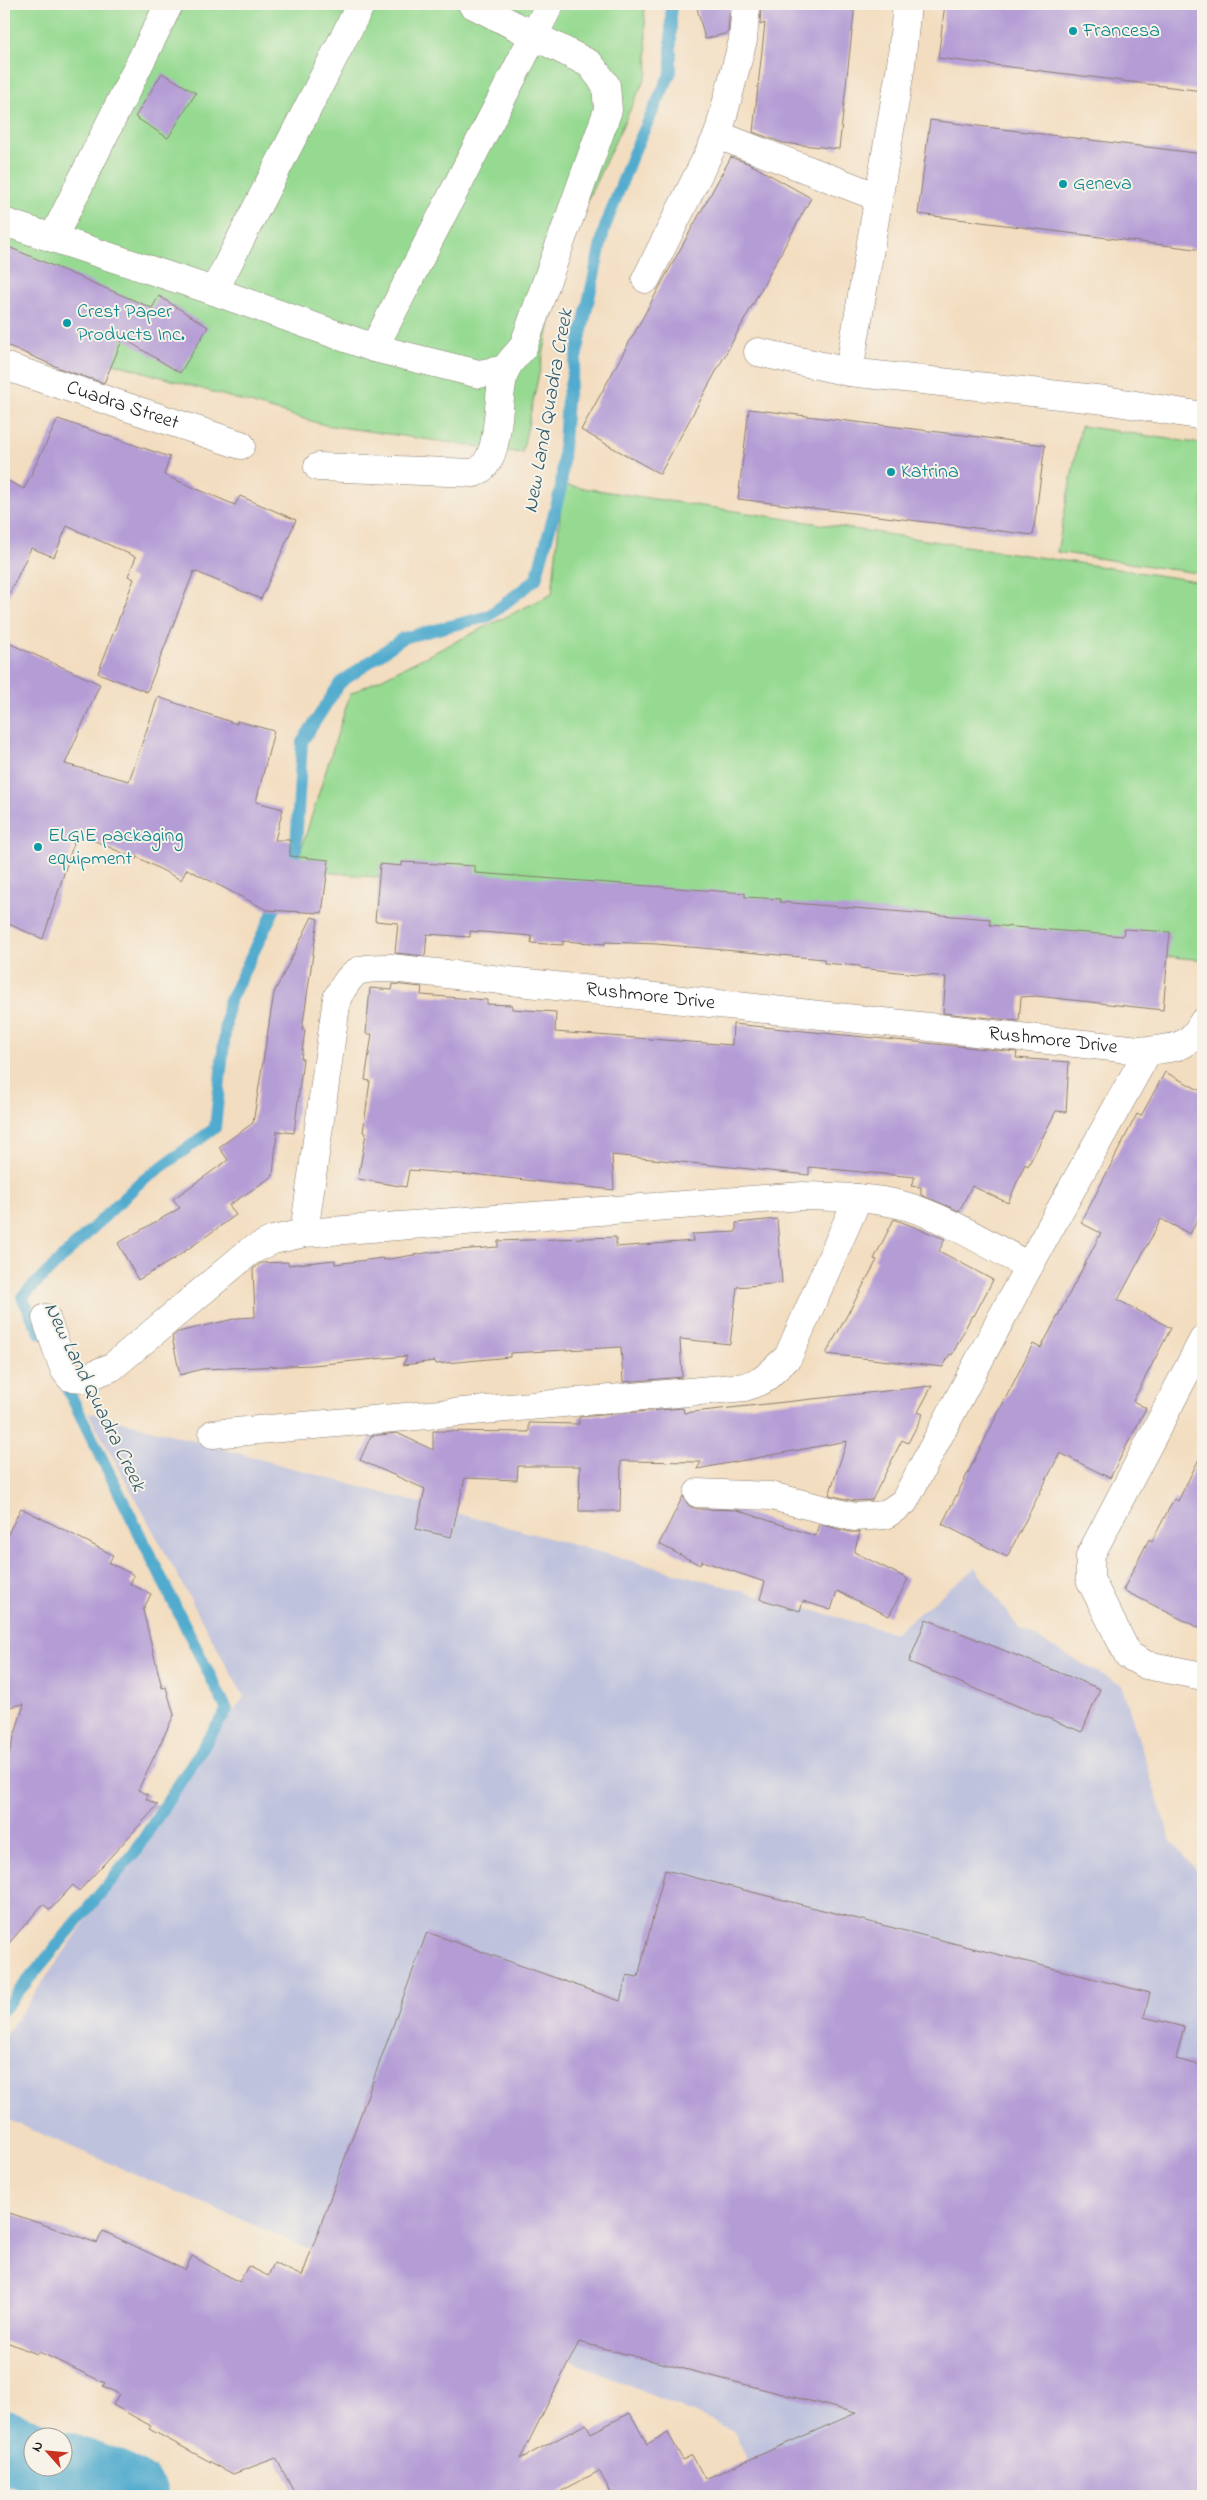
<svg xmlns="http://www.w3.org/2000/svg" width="1207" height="2500" viewBox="0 0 1207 2500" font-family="'Indie Flower',sans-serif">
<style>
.industrial{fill:#bfc2dd}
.green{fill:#96da92;stroke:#597b57}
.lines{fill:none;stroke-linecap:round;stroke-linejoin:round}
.stream{stroke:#51abce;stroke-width:12}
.river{stroke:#51abce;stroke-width:72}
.building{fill:#b49cd5;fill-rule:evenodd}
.minor-casing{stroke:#887c6e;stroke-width:29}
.minor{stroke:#fff;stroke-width:28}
.culture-dot{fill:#0f9aa8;stroke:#f7f3e8;stroke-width:2}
.labels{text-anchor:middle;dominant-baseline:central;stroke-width:4;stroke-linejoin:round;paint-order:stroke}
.culture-label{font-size:20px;fill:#0d838f;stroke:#f7f3e8;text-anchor:start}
.street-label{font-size:20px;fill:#1c1c1c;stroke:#f7f3e8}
.water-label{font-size:21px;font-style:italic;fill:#345c6c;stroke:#f7f3e8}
</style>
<rect width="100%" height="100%" fill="#f7f3e8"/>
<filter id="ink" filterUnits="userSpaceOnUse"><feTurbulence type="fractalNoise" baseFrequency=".02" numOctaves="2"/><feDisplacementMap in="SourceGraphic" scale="10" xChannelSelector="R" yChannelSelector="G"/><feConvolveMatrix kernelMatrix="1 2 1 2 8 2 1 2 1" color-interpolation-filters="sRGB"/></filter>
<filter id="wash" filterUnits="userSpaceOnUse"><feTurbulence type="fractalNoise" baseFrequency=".0096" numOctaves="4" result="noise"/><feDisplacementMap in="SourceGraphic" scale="20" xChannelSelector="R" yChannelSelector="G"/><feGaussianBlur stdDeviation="1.12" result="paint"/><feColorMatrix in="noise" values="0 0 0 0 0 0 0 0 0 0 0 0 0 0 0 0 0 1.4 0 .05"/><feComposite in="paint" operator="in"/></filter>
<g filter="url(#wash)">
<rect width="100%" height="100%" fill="#f3ddc0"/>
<!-- industrial -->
<path class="industrial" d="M88,1412L895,1633L975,1568L1018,1627L1122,1686L1170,1839L1203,1878V2496H762L735,2431L4,2118V2037L244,1697Z"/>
<!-- green -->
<path class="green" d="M4,4H644L648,72L567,243L522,453L325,425L4,331Z
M1081,426L1203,444V574L1057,552Z
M563,485L1203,582V960L295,869L350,694L552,594Z"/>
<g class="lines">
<!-- stream -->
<path class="stream" d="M291,874L296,847L302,742L340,683L403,638L489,616L536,579L561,488L567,399L604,230L632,156L671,72V4
M40,1333L22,1297L138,1184L215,1128L228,1004L281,896
M4,2009L134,1853L227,1710L61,1376"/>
<!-- river -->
<path class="river" d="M4,2446L32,2456
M62,2467L110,2484L132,2496"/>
</g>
<g id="blocks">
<!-- building -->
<path class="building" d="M696,4H730L728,33L705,39Z
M761,4H855L839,149L783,143L753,132L765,23L760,25Z
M945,4H1203V91L938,58Z
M162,73L196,93L168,138L135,117Z
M930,120L1203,154V250L918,214Z
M731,157L750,164L811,198L660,474L581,430Z
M4,245L152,308L159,296L208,327L180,373L123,338L104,383L64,370L4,344Z
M749,409L1045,445L1033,535L738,499Z
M58,419L170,457L164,475L235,505L240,496L296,520L261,599L194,571L147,692L98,673L134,579L128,576L136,557L67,526L54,557L31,548L4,605V479L24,489Z
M4,641L100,684L65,764L129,781L158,697L237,724V721L274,731L256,802L283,809L275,840H290V856L329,860L322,913L267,910L187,869L181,880L137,857L136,859L77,833L43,939L4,922Z
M402,862L475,866V873L528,877L745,893V897L780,899V902L990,919V925L1123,936L1124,929L1170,932L1163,1010L1036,996L1021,997L1019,1021L943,1013L946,977L860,968V966L824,963V959L657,944L605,942V944L563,941V945L531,943L532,936L470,931V937L427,934L425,956L395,953L398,923L375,921L380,864L402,866Z
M312,917L318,919L302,1030H305L301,1059H303L294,1133L277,1131L273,1176L229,1205L236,1215L174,1259L138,1280L118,1243L180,1208L173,1199L228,1160L219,1147L253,1123L274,993Z
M393,984L422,987L421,995L487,1000V1004L512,1005V1009L556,1012L555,1032L732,1045L733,1024L1017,1052L1016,1058L1069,1062L1066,1112L1056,1111L1028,1166L1025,1164L1008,1203L972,1186L959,1211L921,1195V1187L911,1186L915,1177L809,1167V1175L612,1155L614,1190L472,1174V1175L409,1170L406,1187L358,1179L366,1133L363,1132L370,1081L365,1080L372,1034H366L370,988L392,990Z
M1165,1072L1203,1092V1210L1190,1234L1161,1219L1118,1300L1171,1328L1133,1401L1146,1408L1110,1478L1060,1453L1007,1557L942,1524L1033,1344L1041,1348L1101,1233L1081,1223L1137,1114L1141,1116Z
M777,1219L782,1283L737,1287L730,1344L680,1339L682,1377L623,1382L621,1347L510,1353V1357L436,1364L435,1361L403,1365L407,1356L313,1365L202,1369L180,1375L172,1337L178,1332L238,1318L255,1317L253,1269L261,1263L288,1262V1265L335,1260V1264L383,1258V1260L432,1252L498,1247V1241L616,1237V1247L693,1241L692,1234L736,1232V1223Z
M894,1219L945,1239L939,1251L993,1280L974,1316L972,1315L952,1355L950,1354L943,1367L826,1354L877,1260L874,1259Z
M932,1386L918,1412L923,1414L908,1443L902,1440L872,1500L855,1501L829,1495L847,1441L697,1469L701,1462L621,1461L620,1511H579L580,1466H518L517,1480L465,1478L451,1537L416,1529L425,1489L360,1460L371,1436L397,1433L433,1450V1431L529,1432V1423L579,1424V1417L683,1408L684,1413Z
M1203,1451V1630L1123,1590L1149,1539L1152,1541L1174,1499L1178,1501Z
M683,1496L689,1506L697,1509L737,1510L815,1536L819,1524L850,1532H860L854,1552L908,1579L889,1616L837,1591L831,1610L803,1601L800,1611L760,1599L765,1582L702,1561L700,1565L659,1544Z
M21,1508L113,1555L109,1563L134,1575L130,1584L151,1594L143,1610L162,1688L166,1687L174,1715L138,1790L148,1795L146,1799L158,1805L79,1891L73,1885L50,1910L43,1904L4,1949V1770L24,1704L4,1708V1542Z
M926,1619L1100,1689L1082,1732L909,1662Z
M665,1870L1150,1993L1144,2017L1184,2027L1176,2059L1203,2066V2496H613L599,2471L552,2496H296L276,2458L233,2474L149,2429L151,2426L113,2405L119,2394L103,2386L105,2383L39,2352L37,2354L4,2341V2211L97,2243L103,2231L185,2270L192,2256L239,2282L248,2266L268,2276L274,2263L302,2276L427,1932L620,2001L627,1975L638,1977ZM579,2342L790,2396L856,2413L705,2479L692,2455L683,2460L668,2433L647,2444L630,2413L591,2433L586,2424L520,2459Z"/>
</g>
</g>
<g filter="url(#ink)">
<use href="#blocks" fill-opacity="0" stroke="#887c6e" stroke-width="1"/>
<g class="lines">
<defs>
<g id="minor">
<path d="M746,4L743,40L718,135L878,197"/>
<path d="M4,222L214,291L374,348L479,374L506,369"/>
<path d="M53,238L169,4"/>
<path d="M646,279L718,135"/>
<path d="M214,291L361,4"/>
<path d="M374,348L550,4"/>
<path d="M758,352L849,372L1105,400L1203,416"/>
<path id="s1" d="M4,366L241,445"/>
<path d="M849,372L901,65L907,4"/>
<path d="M318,467L474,473C505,462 494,395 506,369C509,361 518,354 523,347L608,110L606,85L590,64L472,4"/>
<path id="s2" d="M304,1233L337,998C354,968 356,968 391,968L1148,1051C1176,1047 1188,1049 1203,1022"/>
<path d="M46,1318L64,1369L70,1377L85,1378L112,1367L250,1251L273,1240L304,1233L803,1196C836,1197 869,1197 902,1205C944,1216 990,1246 1029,1266"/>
<path d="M1203,1340L1090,1556V1579L1128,1655L1146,1665L1203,1676"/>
<path d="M213,1434L745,1387L763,1380L788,1357L858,1198"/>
<path d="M698,1493L771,1496L854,1517L885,1515L904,1502L1029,1266L1148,1051"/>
</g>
</defs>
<!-- minor casing -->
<use href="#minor" class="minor-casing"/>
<!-- minor -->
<use href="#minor" class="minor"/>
</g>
</g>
<!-- markers -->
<g class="culture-dot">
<circle cx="1073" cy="31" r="5"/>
<circle cx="1063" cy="184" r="5"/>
<circle cx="67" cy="323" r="5"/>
<circle cx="891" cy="472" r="5"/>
<circle cx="38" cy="847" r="5"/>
</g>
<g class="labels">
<!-- culture labels -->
<g class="culture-label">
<text x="1083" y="31">Francesa</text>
<text x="1073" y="184">Geneva</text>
<text x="77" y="312">Crest Paper<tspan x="77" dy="23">Products Inc.</tspan></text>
<text x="901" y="472">Katrina</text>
<text x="48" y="836">ELGIE packaging<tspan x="48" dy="23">equipment</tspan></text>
</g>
<!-- street labels -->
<g class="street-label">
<text stroke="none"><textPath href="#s1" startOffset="125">Cuadra Street</textPath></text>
<text stroke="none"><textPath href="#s2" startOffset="566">Rushmore Drive</textPath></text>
<text stroke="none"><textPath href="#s2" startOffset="971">Rushmore Drive</textPath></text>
</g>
<!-- water labels -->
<g class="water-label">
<text transform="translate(549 411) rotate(-80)">New Land Quadra Creek</text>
<text transform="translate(94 1397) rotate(64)">New Land Quadra Creek</text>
</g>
</g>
<!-- margin -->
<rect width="1207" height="2500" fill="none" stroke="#f7f3e8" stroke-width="20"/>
<!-- north arrow -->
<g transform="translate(48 2452) rotate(297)"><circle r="24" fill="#f7f3e8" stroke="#9f9d96"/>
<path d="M0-4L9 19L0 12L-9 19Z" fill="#c8321e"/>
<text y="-8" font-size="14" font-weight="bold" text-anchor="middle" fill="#1c1c1c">N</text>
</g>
</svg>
